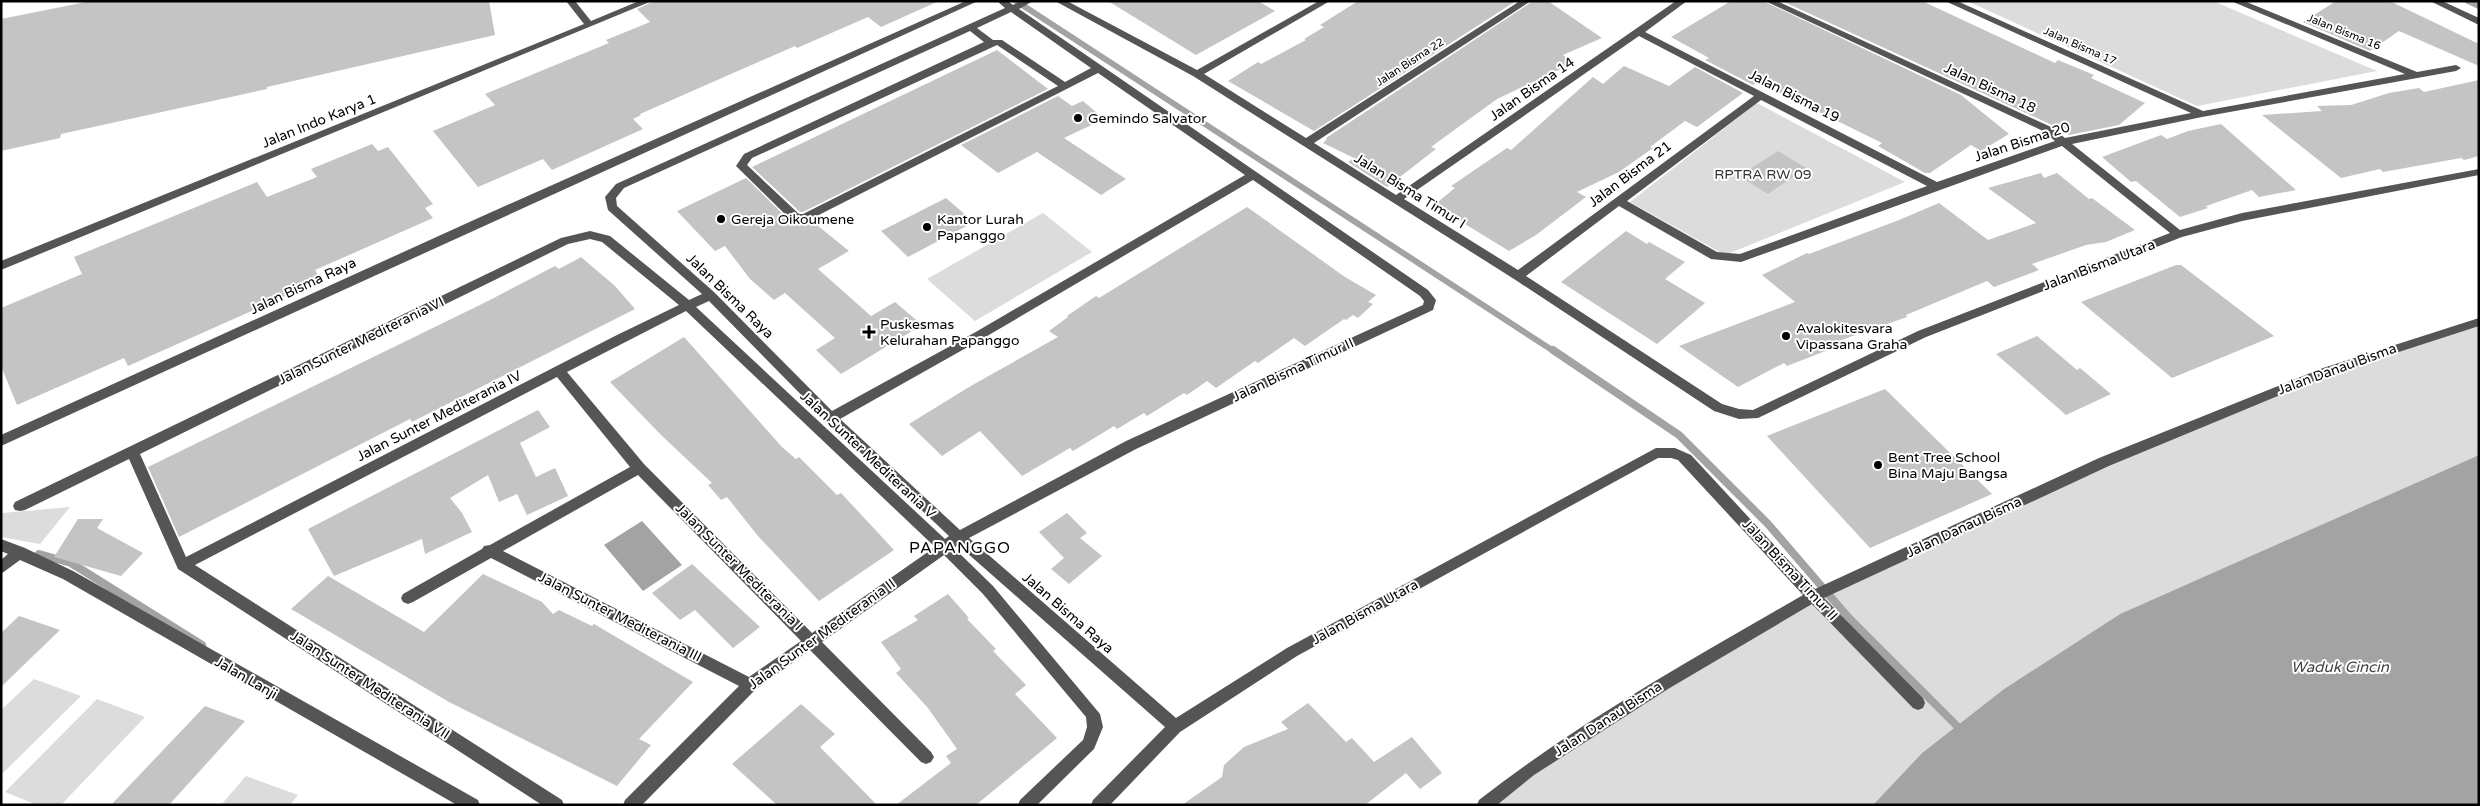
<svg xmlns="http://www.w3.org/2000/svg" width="2480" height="806" viewBox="0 0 2480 806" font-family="'Varela Round',sans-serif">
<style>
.green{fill:#dcdcdc}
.water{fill:#a3a3a3}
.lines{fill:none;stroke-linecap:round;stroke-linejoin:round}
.stream-far1{stroke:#a3a3a3;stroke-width:6}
.stream{stroke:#a3a3a3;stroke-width:8}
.building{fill:#c4c4c4}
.minor{fill:#555;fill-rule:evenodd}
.poi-dot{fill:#000;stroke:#fff;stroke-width:2}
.labels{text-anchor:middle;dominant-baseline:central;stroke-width:4;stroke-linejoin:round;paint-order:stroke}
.far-street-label{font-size:11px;fill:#000;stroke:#fff}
.street-label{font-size:14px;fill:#000;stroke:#fff}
.poi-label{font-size:14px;fill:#000;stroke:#fff;text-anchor:start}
.park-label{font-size:14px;fill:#333;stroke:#fff}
.water-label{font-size:15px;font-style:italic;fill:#444;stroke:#fff}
.quarter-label{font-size:16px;letter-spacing:1px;fill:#000;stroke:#fff}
</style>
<rect width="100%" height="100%" fill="#fff"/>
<!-- green -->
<path class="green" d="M1967,1H2213L2377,71L2197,106Z
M1757,103L1905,182L1725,255L1630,202Z
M1043,213L1092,252L975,321L927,279Z
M2479,322V455L2120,614L2004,689L1922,753L1873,805H1485L1813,596L2327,371Z
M70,507L40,544L1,537L2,513Z
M34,679L81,696L1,775V710Z
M97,699L145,717L61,805H37L5,792Z
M246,776L298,795L290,805H221Z"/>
<!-- water -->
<path class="water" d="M2479,455V805H1873L1922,753L2004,689L2120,614Z
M642,521L682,565L643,591L604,545Z"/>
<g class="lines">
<!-- stream-far1 -->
<path class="stream-far1" d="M1016,1L1555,352
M2468,1L2479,6"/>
<!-- stream -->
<path class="stream" d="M1553,350L1679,435L1768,524L1848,617L1957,726
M39,554L71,563L202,645"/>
</g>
<!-- building -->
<path class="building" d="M91,1H489L495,35L267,87V89L61,134L60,138L1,151V19Z
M654,1H939L881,27L868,17L797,48L795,46L640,114L641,115L633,119L643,129L552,170L543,159L478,187L433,131L495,105L485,94L609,43L606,40L650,22L637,9Z
M1108,1H1258L1275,11L1196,55Z
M1358,1H1516L1314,131L1228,81L1258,62L1261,64L1306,40L1304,39L1324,27L1320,25Z
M1533,1H1548L1602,38L1563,55L1573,63L1497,99L1431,147L1436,149L1387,187L1348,162L1354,158L1323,143L1327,139L1326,138Z
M1731,1H1763L1961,95L2009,134L1981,151L1971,145L1930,173H1925L1878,146L1882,143L1758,82L1753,85L1705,60L1709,58L1671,37Z
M1782,1H1922L2055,63L2058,60L2094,75L2091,78L2145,103L2119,125L2069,135L2052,125Z
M2336,1H2389L2398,5L2479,44V66L2399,31L2370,51L2303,22Z
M997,50L1048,89L803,212H800L752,167Z
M1624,66L1669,86L1695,67L1743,93L1697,127L1685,121L1650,147L1653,148L1619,172L1577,192L1586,197L1536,235L1509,251L1434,205L1455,188L1451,186L1507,148L1511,150L1593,77L1603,84Z
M2479,80V156L2464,160L2461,158L2383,172L2380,169L2341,178L2262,115L2322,111L2317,106L2351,105L2389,93L2419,88L2424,92Z
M1058,96L1072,106L1083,101L1104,119L1064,138L1126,179L1101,195L1037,152L998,173L961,145Z
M2221,124L2296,190L2259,197L2252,190L2206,206L2208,208L2180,217L2136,181L2131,182L2102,157L2161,135L2167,139L2188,131Z
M372,144L378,151L388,147L433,204L425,208L433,218L315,270L321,280L128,366L124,358L17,405L1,366V308L82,274L74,257L257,182L267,197L317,177L311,169Z
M1778,151L1806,168L1768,194L1739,176Z
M2041,173L2044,178L2057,173L2089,199L2092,198L2135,230L2106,242L2086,245L2032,264L2039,270L1994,287L1987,281L1906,315L1907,317L1824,346L1828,350L1787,366L1784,363L1738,387L1679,346L1795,302L1762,275L1807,253L1809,254L1899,220L1939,203L1988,240L2036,223L1988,188Z
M746,178L791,222L805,224L812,221L849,251L818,269L871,316L895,302L922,325L841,374L816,350L835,338L785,293L774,300L750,279L725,246L715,251L677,211Z
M946,198L974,222L908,257L881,231Z
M1247,207L1345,277L1376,295L1368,302L1373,304L1358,318L1353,315L1346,320L1344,319L1305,346L1294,338L1258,363L1255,361L1216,388L1207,381L1187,395L1184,393L1147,416L1144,413L1117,429L1114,426L1073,451L1070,448L1022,476L980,431L942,456L909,424L969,387L1058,337L1049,331L1068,317L1067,316L1096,296L1099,298Z
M1626,231L1647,244L1649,242L1685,262L1665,279L1705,303L1657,344L1561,282Z
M581,257L615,286L635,309L412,422L410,419L179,537L148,467L488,301L555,266L559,269Z
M2176,265H2181L2274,336L2172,378L2081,302Z
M2037,336L2077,370L2080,368L2111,394L2066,415L1996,354Z
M684,337L782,447L796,459L799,457L837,495L841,493L894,550L819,601L758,536L727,497L721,500L708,485L712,483L660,434L610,382Z
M1885,389L1992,494L1870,548L1767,436Z
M538,410L550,427L520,443L536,477L555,468L568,496L527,515L517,494L499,502L488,475L450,498L462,513L472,532L425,554L422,539L334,576L308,529Z
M1067,513L1087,533L1080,538L1102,556L1069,584L1051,569L1064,558L1039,532Z
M78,519H103L97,528L143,553L121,576L54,557Z
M692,564L760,627L733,648L695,610L680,620L652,593Z
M483,574L542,602L553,614L559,610L592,626L594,624L693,682L639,739L651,745L617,786L449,702L291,609L328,576L424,632Z
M948,594L969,618L967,619L996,649L993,651L1026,685L1015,694L1057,738L976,805H896L951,763L946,756L957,749L928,708L896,673L901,669L881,642L918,620L914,616Z
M19,616L60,630L1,687V633Z
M1308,703L1346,742L1352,738L1374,762L1412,737L1442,773L1420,789L1406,773L1365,805H1182L1222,777L1224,765L1244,747L1288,729L1281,722Z
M801,704L835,734L820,747L877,805H777L732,764Z
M205,706L245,721L169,805H111Z"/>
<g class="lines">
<!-- minor -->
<path class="minor" d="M566,1H575L591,21L639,1H652L1,270V261L584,24Z
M966,1H978L1,446V435L476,219Z
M997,1H1008L1013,5L1021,1H1033L1019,9L1428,290L1436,300L1433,310L1136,449L969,538L1176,718L1287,648L1656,448H1675L1691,455L1815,589L2099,458L2323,368L2479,318V326L2331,374L2109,466L1824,598L1923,698L1925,703L1923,708L1918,710L1913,708L1812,604L1668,689L1534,775L1497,805H1477L1479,800C1580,721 1693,659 1803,595L1678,460L1671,458H1658L1297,656L1180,732L1110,805H1091L1093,800L1165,727L958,545L954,548L993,586L1100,714L1103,727L1094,749L1037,805H1018L1020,800L1083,740L1087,727L1086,717L983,594L944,555L822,642L931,752L934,757L931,762L926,764L921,762L810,650L755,690L642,805H623L625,800L739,686L491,558L413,602L408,604L403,602L401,598L403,594L482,549L484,546L490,545L630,467L557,377L195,565L562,800L564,805H542L178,569L129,459L25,510L20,511L15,510L13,506L15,502L561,238L590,231L610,236L689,300L702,294L608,210L605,197L616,184L1005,8ZM1011,12L1091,68L1065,82L1002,40H993L977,28ZM970,31L984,42L744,154L736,166L792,221L805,222L1098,73L1245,175L974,333L832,411L714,292L617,206L616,198L624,188ZM997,45L1058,86L803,214H799L747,165L752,158ZM1253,180L1420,296L1424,301L1423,305L1126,441L960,530L840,419L982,339ZM590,239L602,242L679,305L615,336L186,557L140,454L568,244ZM709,301L827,421L949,536L945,539L696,307ZM686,311L935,547L812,633L644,464L567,372ZM638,475L801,641L749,677L503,551Z
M1055,1H1067L1197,70L1319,1H1330L1204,74L1306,138L1520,1H1531L1314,143L1396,195L1676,1H1687L1645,32L1937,182L2055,141L2043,131L1765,1H1777L2051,127L2065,138L2191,113L1945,1H1957L2203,111L2405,74L2231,1H2244L2417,72L2456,65L2461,68L2456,71L2202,117L2072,144L2180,230L2242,213L2479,169V175L2242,221L2182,237L1926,337L1758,418L1739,419L1714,411L1514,279L1193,76ZM1639,36L1754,96L1518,270L1404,199ZM1761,100L1927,186L1740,254L1717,252L1627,201ZM2062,146L2170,233L1918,331L1753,410L1739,409L1722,404L1526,276L1619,206L1711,259L1741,262Z
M2430,1H2442L2479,18V25Z
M1,539L25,548L73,571L478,800L480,805H457L63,579L20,560L1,574V560L8,554L1,551Z"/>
</g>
<!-- markers -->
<g class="poi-dot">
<circle cx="1078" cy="118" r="5"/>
<circle cx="721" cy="219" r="5"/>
<circle cx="927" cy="227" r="5"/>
<path d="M866.5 324.5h5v5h5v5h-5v5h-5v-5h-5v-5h5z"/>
<circle cx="1786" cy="336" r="5"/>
<circle cx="1878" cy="465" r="5"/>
</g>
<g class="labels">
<!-- far-street labels -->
<g class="far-street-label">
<text transform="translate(2344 32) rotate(22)">Jalan Bisma 16</text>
<text transform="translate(2080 46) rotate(24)">Jalan Bisma 17</text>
<text transform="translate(1410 62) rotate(-33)">Jalan Bisma 22</text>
</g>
<!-- street labels -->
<g class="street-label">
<text transform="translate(1990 88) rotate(25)">Jalan Bisma 18</text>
<text transform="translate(1532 89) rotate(-35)">Jalan Bisma 14</text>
<text transform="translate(1794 96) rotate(27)">Jalan Bisma 19</text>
<text transform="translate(319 121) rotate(-22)">Jalan Indo Karya 1</text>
<text transform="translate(2022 142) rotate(-18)">Jalan Bisma 20</text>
<text transform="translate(1630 174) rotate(-37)">Jalan Bisma 21</text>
<text transform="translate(1410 191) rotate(32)">Jalan Bisma Timur I</text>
<text transform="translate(2099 265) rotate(-21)">Jalan Bisma Utara</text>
<text transform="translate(303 286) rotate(-25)">Jalan Bisma Raya</text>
<text transform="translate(730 296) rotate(44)">Jalan Bisma Raya</text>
<text transform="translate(361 341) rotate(-26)">Jalan Sunter Mediterania VI</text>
<text transform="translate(2337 369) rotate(-20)">Jalan Danau Bisma</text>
<text transform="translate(1293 370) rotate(-25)">Jalan Bisma Timur II</text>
<text transform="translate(439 416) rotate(-27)">Jalan Sunter Mediterania IV</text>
<text transform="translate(868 455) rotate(43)">Jalan Sunter Mediterania V</text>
<text transform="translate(1964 527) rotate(-25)">Jalan Danau Bisma</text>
<text transform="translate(739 567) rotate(45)">Jalan Sunter Mediterania I</text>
<text transform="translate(1790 570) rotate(47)">Jalan Bisma Timur II</text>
<text transform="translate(1365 612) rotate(-29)">Jalan Bisma Utara</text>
<text transform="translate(1068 613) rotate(41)">Jalan Bisma Raya</text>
<text transform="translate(620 617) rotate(27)">Jalan Sunter Mediterania III</text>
<text transform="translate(822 634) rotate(-36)">Jalan Sunter Mediterania II</text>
<text transform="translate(246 678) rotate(30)">Jalan Lanji</text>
<text transform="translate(370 685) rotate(33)">Jalan Sunter Mediterania VII</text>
<text transform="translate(1608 719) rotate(-33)">Jalan Danau Bisma</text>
</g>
<!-- poi labels -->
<g class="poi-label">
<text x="1088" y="118">Gemindo Salvator</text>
<text x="731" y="219">Gereja Oikoumene</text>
<text x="937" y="219">Kantor Lurah<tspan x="937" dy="16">Papanggo</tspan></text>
<text x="880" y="324">Puskesmas<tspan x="880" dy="16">Kelurahan Papanggo</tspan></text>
<text x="1796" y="328">Avalokitesvara<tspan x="1796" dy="16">Vipassana Graha</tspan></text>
<text x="1888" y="457">Bent Tree School<tspan x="1888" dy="16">Bina Maju Bangsa</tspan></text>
</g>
<!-- park labels -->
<g class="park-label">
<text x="1763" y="174">RPTRA RW 09</text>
</g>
<!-- water labels -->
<g class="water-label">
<text x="2340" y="667">Waduk Cincin</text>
</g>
<!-- quarter labels -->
<g class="quarter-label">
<text x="960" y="548">PAPANGGO</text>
</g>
</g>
<!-- border -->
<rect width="2480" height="806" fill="none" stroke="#000000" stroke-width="5"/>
</svg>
